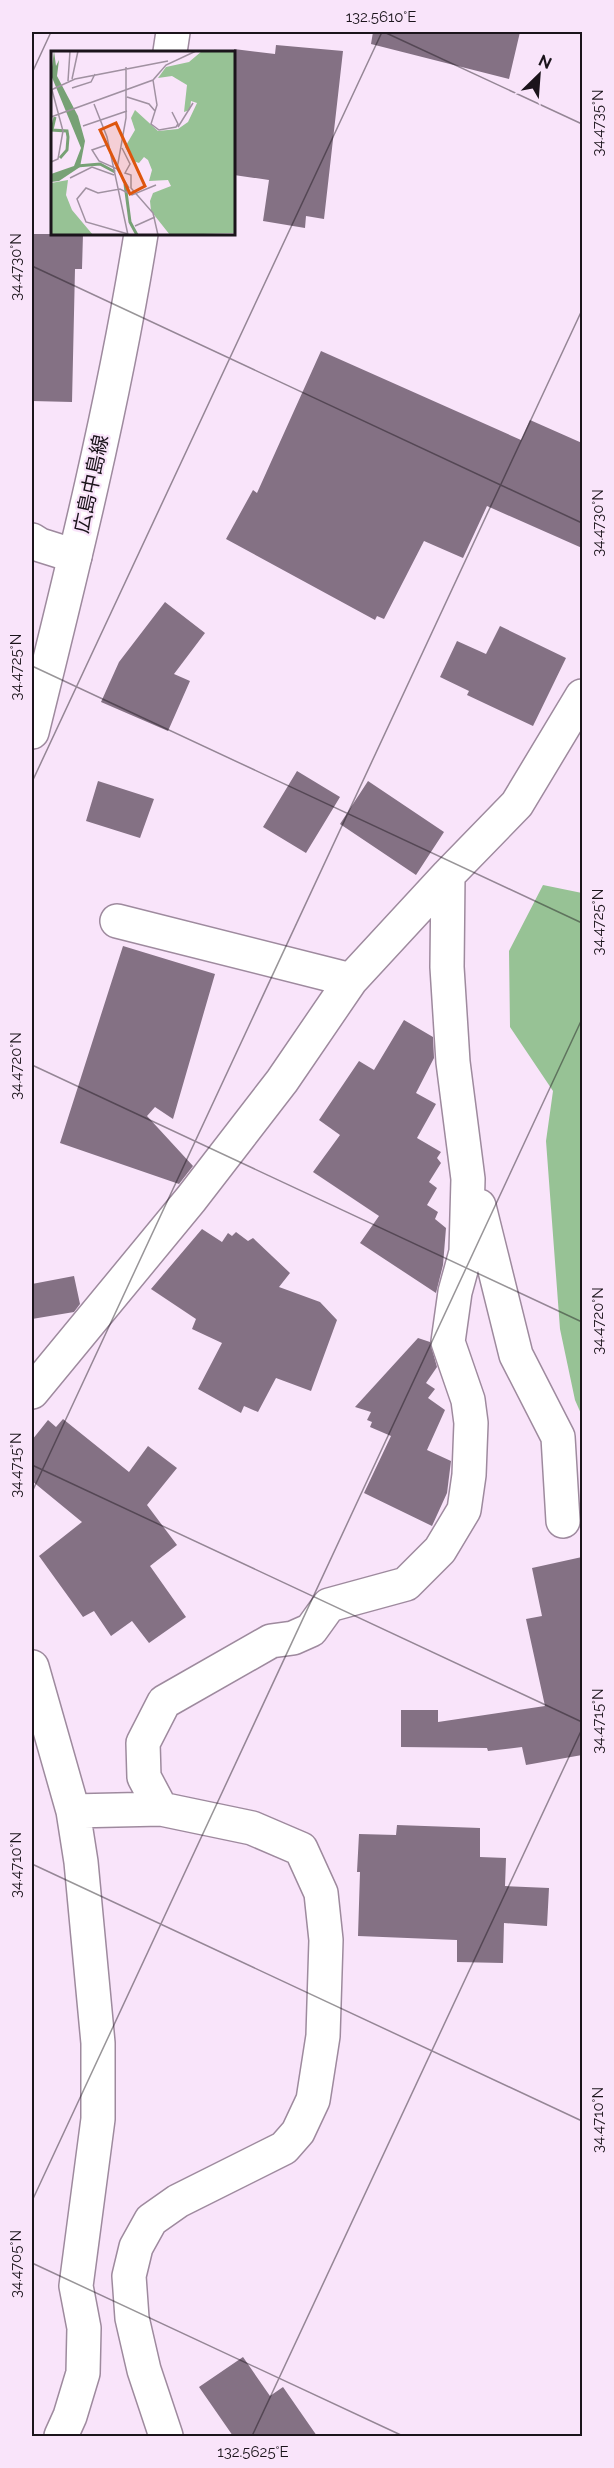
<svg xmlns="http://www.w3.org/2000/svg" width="614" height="2468" viewBox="0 0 614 2468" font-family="Raleway,'Noto Sans JP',sans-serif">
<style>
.forest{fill:#97c295}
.building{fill:#847184}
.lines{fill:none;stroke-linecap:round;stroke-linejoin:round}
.minor-casing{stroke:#9e8a9e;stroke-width:36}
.major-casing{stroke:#9e8a9e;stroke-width:36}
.minor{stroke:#fff;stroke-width:33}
.major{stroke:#fff;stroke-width:33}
.ticks{fill:none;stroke:#1b141b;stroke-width:1.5;stroke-opacity:0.45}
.labels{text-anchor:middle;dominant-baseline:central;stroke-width:4.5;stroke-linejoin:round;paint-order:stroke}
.street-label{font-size:20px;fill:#1b141b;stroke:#f9e4fa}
.inset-river{fill:none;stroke:#77a175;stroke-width:3}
.inset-road{fill:none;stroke:#a091a1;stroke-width:1.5}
.view{fill:#de560d;fill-opacity:0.15;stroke:#de560d;stroke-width:3}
.inset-edge{fill:none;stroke:#1b141b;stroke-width:3}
.neatline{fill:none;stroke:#1b141b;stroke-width:2}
.ticks-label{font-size:15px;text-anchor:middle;fill:#1b141b}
</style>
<rect width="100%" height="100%" fill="#f9e4fa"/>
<!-- forest -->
<path class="forest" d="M543,885L582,893V1416L575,1400L560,1329L546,1141L553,1091L510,1027L509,951Z"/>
<!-- building -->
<path class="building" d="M373,32H520L509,79L371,44Z
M276,45L343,51L324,219L306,216L305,228L263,221L269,180L234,175V49L275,54Z
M32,234H83L82,269H75L72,402L32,401Z
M321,351L521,440L530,420L582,443V548L487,506L463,558L424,541L384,619L377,616L375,620L226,539L253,490L257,493Z
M165,602L205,633L174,674L190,681L168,731L101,702L119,662Z
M500,626L566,658L533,726L467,695L469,691L440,677L457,641L486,654Z
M297,771L340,797L306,853L263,827Z
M98,781L154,799L140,838L86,821Z
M368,781L444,832L416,875L340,824Z
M123,946L215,974L173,1119L155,1107L147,1116L193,1166L179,1184L60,1143Z
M404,1020L433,1037L434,1058L416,1093L436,1104L417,1138L441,1152L437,1158L441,1163L429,1182L437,1188L427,1205L438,1212L435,1219L446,1228L443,1265L436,1293L360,1243L379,1216L313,1172L340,1135L319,1120L359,1061L374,1070Z
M202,1229L222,1242L228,1233L232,1236L236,1232L248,1241L253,1238L290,1273L279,1287L320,1302L337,1320L311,1391L276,1378L258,1412L244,1406L241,1413L198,1389L222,1343L192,1329L196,1319L151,1289Z
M74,1276L80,1304L74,1312L32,1319V1284Z
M418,1338L430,1342L437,1367L426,1383L435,1389L428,1398L445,1410L427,1450L451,1461L447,1493L432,1526L364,1493L391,1436L370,1427L372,1422L367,1420L371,1412L355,1407Z
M63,1419L129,1472L148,1446L177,1468L147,1505L177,1545L150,1566L186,1617L149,1643L132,1621L111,1636L94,1611L83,1617L39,1556L82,1522L32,1481V1440L48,1420L56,1427Z
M582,1557V1755L526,1765L522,1747L488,1751L487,1748L401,1747V1710H438V1722L545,1706L526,1619L542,1616L532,1568Z
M397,1825L480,1828V1857L506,1858L505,1886L549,1888L547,1926L504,1923L503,1963L457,1962V1940L358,1936L360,1872H357L359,1834L396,1835Z
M243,2357L270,2396L283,2387L317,2436H233L199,2387Z"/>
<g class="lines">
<defs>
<path id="minor" d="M32,540L40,545L75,556
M117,921L351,980
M479,1206L516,1355L558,1437L563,1521
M32,1392L191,1199L282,1081L351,980L448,875L517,804L582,696
M32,1667L73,1811L81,1862L98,2043V2119L76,2286L84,2328L83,2373L70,2416L61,2436
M73,1811L161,1809
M166,2436L144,2370L132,2318L129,2276L136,2247L151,2220L178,2201L284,2148L298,2132L313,2100L323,2036L326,1940L321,1893L301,1849L252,1828L161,1809L144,1777L143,1743L164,1702L271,1641L293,1638L311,1630L329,1605L406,1584L440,1550L464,1510L469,1475L471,1423L468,1400L448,1342L455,1292L466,1252L468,1179L453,1062L447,967L448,875"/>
<path id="major" d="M170,52L173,32
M32,732C73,567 114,402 141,234"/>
</defs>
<!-- minor casing -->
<use href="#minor" class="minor-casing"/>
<!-- major casing -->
<use href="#major" class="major-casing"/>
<!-- minor -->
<use href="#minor" class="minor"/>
<!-- major -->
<use href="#major" class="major"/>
</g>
<!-- ticks -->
<path class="ticks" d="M384,32L582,124M32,73L51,32M32,266L582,523M32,666L582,923M32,782L382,32M32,1065L582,1322M32,1465L582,1722M32,1492L582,310M32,1864L582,2121M32,2201L582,1019M32,2263L403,2436M252,2436L582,1729"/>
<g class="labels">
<!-- street labels -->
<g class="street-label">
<text transform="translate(91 484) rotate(-78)">広島中島線</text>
</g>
</g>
<!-- overview -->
<g transform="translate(51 51)">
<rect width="184" height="184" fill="#f9e4fa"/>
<path d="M151,0H184L185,182L119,184L100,160L99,150L102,142L120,135L117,129L98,130L101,119L97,109L93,106L88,112L82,110L74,96L84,79L80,67L84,59L107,80L127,78L137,71L146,52L140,50L139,59L133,61L136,34L121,25L107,27L115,16L138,11ZM17,129L15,144L21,159L42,184H0V132Z" fill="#97c295"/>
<path d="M3,0L5,15L8,9L6,25L27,65L34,90L29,116L8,130L0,131V123L23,115L30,97L0,24Z" fill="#77a175"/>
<path class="inset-river" d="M4,66L1,79L16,80L17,86L16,99L9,107M26,115L49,113L64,121M74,133L79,171L86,184"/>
<path class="inset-road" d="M21,28L27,0M102,29L106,54L100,73L108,79L125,76L127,73L121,61M17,30L19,0M21,37L40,31L44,23M0,39L24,28L117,10M76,46L98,53L104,60M43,53L56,86L77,184M0,66L102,29L115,14L145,0M32,75L76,60M127,76L142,52M58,93L41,99L48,110L66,118L75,67V16M71,97L79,113L74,122L80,124V137L102,162L107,184M0,111L7,108L12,80L1,39M66,118L78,137M19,127L41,116L63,124M84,175L104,166M77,183L35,171L26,148L35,137L47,142L69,138L81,144L105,134"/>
<path class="view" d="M65,72L94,135L79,143L49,79Z"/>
<rect width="184" height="184" class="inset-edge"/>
</g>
<!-- border -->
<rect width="614" height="2468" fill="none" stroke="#f9e4fa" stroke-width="66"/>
<!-- north arrow -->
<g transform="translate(539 75) rotate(25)" stroke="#f9e4fa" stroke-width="4.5" paint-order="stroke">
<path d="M0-4.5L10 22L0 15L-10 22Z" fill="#1b141b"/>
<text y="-9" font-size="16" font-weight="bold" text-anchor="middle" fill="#1b141b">N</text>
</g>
<rect x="33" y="33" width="548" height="2402" class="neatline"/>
<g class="ticks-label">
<text x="381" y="22">132.5610°E</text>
<text transform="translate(598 123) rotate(-90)" y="5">34.4735°N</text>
<text transform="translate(16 267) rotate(-90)" y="5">34.4730°N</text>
<text transform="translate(598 523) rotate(-90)" y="5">34.4730°N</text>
<text transform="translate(16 667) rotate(-90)" y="5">34.4725°N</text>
<text transform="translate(598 922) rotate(-90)" y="5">34.4725°N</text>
<text transform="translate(16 1066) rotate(-90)" y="5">34.4720°N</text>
<text transform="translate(598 1321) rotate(-90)" y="5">34.4720°N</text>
<text transform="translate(16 1465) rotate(-90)" y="5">34.4715°N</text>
<text transform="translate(598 1721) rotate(-90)" y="5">34.4715°N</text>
<text transform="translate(16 1865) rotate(-90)" y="5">34.4710°N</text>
<text transform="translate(598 2120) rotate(-90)" y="5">34.4710°N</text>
<text transform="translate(16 2264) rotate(-90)" y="5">34.4705°N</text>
<text x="253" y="2457">132.5625°E</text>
</g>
</svg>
